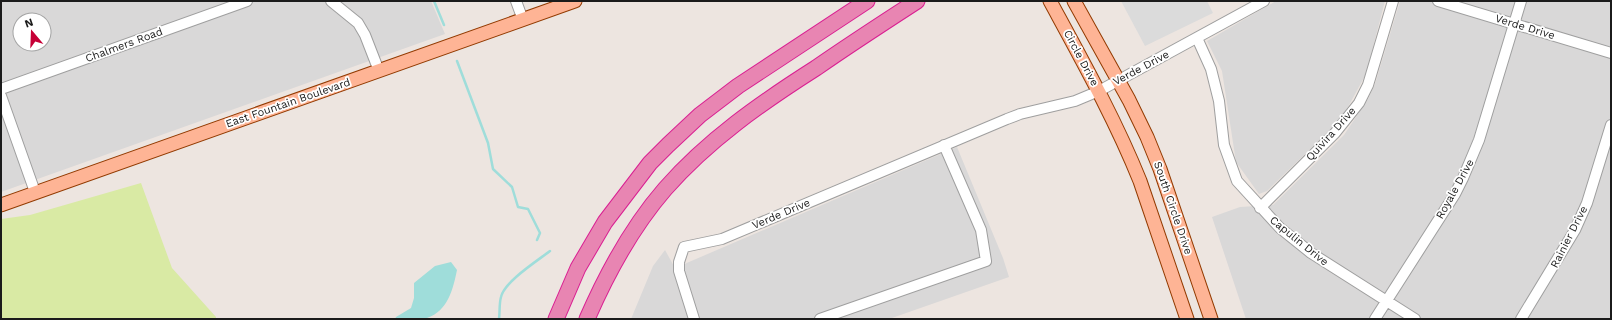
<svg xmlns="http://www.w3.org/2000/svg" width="1612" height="320" viewBox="0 0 1612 320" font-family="'Work Sans',sans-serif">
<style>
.residential{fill:#d9d8d8;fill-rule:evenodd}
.grass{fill:#d9eaa4}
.parking{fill:#dbdbdb}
.water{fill:#9fddda}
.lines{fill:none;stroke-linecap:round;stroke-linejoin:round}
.stream{stroke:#9fddda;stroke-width:2.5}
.minor-casing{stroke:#9f9f9f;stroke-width:12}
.major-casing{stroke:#923a00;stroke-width:15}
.highway-casing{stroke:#d91f92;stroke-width:17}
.minor{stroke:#fff;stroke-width:10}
.major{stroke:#feb495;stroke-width:13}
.highway{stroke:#e885b2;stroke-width:15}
.labels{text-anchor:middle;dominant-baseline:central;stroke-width:3.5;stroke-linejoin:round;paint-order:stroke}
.street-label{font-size:11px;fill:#1b1b1b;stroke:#fff}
</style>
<rect width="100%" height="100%" fill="#ede5e0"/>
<!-- residential -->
<path class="residential" d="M1,1H431L445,34L1,192ZM20,20H44V44H20Z
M1276,1H1385L1366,74L1342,118L1267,191L1259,194L1236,162L1222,71L1207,41Z
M1400,1H1611V319H1246L1212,217L1240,207L1273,205L1344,135L1368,99L1375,84Z
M957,147L1003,258L1009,277L889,319H631L653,266L665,250L675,268Z"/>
<!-- grass -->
<path class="grass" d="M141,183L172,268L216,317V319H1V219L30,215Z"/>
<!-- parking -->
<path class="parking" d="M1121,1H1207L1213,13L1145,46Z"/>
<!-- water -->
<path class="water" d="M451,262L457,270C453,289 448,311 427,318C420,320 403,319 395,319L396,317L411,308L414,298V283L435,266Z"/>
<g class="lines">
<!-- stream -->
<path class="stream" d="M434,1L444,25
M457,61L488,143L493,169L512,187L518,207L528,209L540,233L537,240
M499,319C500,312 499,304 501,297C504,282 537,261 550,251"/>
<defs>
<path id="minor" d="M331,1L358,23L365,35L379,71
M516,1L523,20
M1438,1L1611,53
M1197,38L1211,69L1219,101L1224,145L1237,181L1280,228L1311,253L1415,319
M1,89L247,1
M1,96L35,192
M1260,208L1335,133L1359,103L1368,85L1393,1
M694,319L679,271V262L684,247L722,239L1007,119L1020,114L1075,101L1099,91L1264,1
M820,319L986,261L981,230L944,145
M1375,319L1455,194L1463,178L1479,140L1521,1
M1521,319L1575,230L1587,203L1611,125"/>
<path id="major" d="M1050,1C1082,60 1115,119 1140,181L1187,319
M1074,1L1129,100L1147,137L1160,169L1211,319
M1,205L575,1"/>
<path id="highway" d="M556,319L578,268L605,222L650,163L668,145L700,115L738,86L867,1
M587,319C607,273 632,227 665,189C708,140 761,103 816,68C849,45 883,23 917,1"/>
</defs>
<!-- minor casing -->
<use href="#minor" class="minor-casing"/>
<!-- major casing -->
<use href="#major" class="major-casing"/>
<!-- highway casing -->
<use href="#highway" class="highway-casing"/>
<!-- minor -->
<use href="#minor" class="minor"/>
<!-- major -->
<use href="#major" class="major"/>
<!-- highway -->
<use href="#highway" class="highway"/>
</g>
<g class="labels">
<!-- street labels -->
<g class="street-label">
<text transform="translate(1525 27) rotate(17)">Verde Drive</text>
<text transform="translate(124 45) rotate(-20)">Chalmers Road</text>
<text transform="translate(1081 58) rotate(62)">Circle Drive</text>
<text transform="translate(1141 68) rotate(-28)">Verde Drive</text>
<text transform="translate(288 103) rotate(-19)">East Fountain Boulevard</text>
<text transform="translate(1331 134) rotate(-48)">Quivira Drive</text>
<text transform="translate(1455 189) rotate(-61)">Royale Drive</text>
<text transform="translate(1173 208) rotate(71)">South Circle Drive</text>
<text transform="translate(781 214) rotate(-23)">Verde Drive</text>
<text transform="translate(1569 237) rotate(-63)">Rainier Drive</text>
<text transform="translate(1299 241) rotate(39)">Capulin Drive</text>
</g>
</g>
<!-- border -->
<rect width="1612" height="320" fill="none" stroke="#1b1b1b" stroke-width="4"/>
<!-- north arrow -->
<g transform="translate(32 32) rotate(341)"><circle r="19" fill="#ffffff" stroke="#a4a4a4"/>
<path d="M0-3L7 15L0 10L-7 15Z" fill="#c60036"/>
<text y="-6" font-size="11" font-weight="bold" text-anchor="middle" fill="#1b1b1b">N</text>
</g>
</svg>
